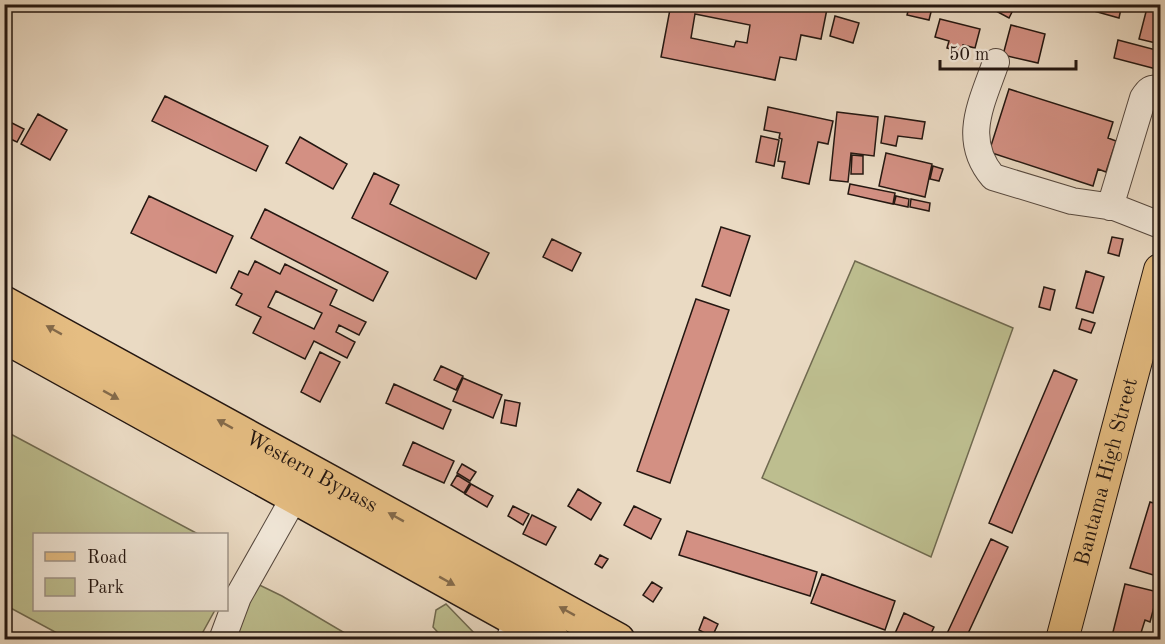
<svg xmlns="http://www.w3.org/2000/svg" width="1165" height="644" viewBox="0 0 1165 644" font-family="'Old Standard TT',serif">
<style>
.green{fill:#bdbe8f;stroke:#706a50;stroke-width:1.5}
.building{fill:#d39083;stroke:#241711;stroke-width:1.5;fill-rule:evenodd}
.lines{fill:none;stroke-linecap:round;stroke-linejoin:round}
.minor-casing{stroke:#56483e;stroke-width:28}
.major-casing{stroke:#241711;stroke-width:34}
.highway-casing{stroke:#241711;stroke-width:36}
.minor{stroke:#f1e7d8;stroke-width:26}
.major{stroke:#e5bd82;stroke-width:32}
.highway{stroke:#e5bd82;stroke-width:33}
.oneway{fill:#846a4a}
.labels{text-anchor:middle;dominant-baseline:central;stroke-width:4.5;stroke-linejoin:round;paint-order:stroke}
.street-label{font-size:21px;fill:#241711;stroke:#f1e7d8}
</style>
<rect width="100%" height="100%" fill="#eadac3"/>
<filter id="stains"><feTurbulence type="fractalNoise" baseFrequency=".00333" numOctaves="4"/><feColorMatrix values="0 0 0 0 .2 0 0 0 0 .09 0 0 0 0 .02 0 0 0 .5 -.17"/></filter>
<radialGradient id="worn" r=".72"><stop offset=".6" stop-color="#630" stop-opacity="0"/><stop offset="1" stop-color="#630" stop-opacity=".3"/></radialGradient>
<!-- green -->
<path class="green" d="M855,261L1013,328L931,557L762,478Z
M5,431L198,534H34V610H215L199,639H68L5,605Z
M241,576L282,596L355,639H252L226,626Z
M446,604L477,636L478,639H444L433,627L436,610Z"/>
<!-- building -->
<path class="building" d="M671,4H828L821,39L801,35L796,60L780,57L775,80L661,57ZM695,14L750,25L747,43L736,41L734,47L691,38Z
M910,4L932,8L929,20L907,15Z
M983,4H1016L1009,18Z
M1084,4H1122L1119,18L1083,8Z
M1147,8L1160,12V44L1139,39Z
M835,16L859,23L853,43L830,36Z
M940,19L980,29L975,48L963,45L961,52L947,48L949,41L935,37Z
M1011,25L1045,34L1038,63L1003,55Z
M1118,40L1160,51V70L1114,58Z
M1009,89L1113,122L1108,138L1116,141L1106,172L1098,169L1093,186L989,152Z
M165,96L268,146L256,171L152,121Z
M768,107L833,121L828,144L818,142L809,184L782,178L785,162L778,161L782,139L779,138L780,133L764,130Z
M837,112L878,117L874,156L851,153L848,182L830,180Z
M38,114L67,130L50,160L21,144Z
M885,116L925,122L922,139L898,136L896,146L881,143Z
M4,119L24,129L17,142L4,136Z
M761,136L779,140L774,166L756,162Z
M300,137L347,164L333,189L286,163Z
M886,153L932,164L925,197L879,186Z
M852,155L863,156V174H851Z
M933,166L943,169L939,181L930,179Z
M374,173L399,185L390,204L489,253L476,279L352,218Z
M850,184L895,193L893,204L848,194Z
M149,196L233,236L216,273L131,233Z
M896,196L909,199L908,207L894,204Z
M911,199L930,203L929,211L910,207Z
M265,209L388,272L373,301L251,238Z
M721,227L750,236L730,296L702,286Z
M1112,237L1123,239L1119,256L1108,253Z
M552,239L581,253L572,271L543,257Z
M255,261L280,274L285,264L337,290L330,305L366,322L359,335L339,325L336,332L355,342L347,358L314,341L305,359L253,333L261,317L236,305L242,294L231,288L239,271L248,275ZM276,291L322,313L314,329L268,307Z
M1086,271L1104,277L1093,313L1076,308Z
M1044,287L1055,290L1050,310L1039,307Z
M696,299L729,310L670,483L637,471Z
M1082,319L1095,323L1091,333L1079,329Z
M320,352L340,362L320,402L301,392Z
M441,366L463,376L456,390L434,380Z
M1054,370L1077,380L1012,533L989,523Z
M463,378L502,395L493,418L453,401Z
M394,384L451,410L443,429L386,403Z
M505,400L520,403L516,426L501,423Z
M413,442L454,461L444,483L403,465Z
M462,464L476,472L470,481L457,473Z
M457,475L470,483L464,493L451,485Z
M471,484L493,496L487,507L465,494Z
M578,489L601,503L591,520L568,506Z
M1150,502L1157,504L1158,502L1160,503V577L1130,568Z
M513,506L529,514L523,525L508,516Z
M634,506L661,519L651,539L624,525Z
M532,515L556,527L546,545L523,534Z
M687,531L817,572L810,596L679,555Z
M991,539L1008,547L965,640H944Z
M600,555L608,559L602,568L595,564Z
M822,574L895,601L885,630L811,603Z
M652,582L662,588L653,602L643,595Z
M1125,584L1158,592L1150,622L1145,620L1140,636L1146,638V640H1111Z
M904,613L934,627L928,640H897L893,638Z
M704,617L718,624L712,637L699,630Z"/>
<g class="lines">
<defs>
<path id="minor" d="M996,62C982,103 961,139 993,177L1072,201L1114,207L1160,225
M1110,207L1143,98C1148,90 1151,87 1160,89
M222,640L238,597L295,496
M509,640L517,620"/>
<g id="major">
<path id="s1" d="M1062,640L1160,270"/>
</g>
<g id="highway">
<path id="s2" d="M4,303L618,640"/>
<path d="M4,336L553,640"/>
</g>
</defs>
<!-- minor casing -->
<use href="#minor" class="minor-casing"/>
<!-- major casing -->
<use href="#major" class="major-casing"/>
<!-- highway casing -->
<use href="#highway" class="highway-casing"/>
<!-- minor -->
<use href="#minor" class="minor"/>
<!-- major -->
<use href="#major" class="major"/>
<!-- highway -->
<use href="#highway" class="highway"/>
</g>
<!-- one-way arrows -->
<defs><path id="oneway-solid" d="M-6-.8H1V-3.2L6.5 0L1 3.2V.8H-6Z" transform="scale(1.5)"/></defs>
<g class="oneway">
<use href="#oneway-solid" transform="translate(54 330) rotate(-151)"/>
<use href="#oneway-solid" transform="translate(111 395) rotate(29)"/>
<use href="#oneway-solid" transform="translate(225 424) rotate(-151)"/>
<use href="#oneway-solid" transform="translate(396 517) rotate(-151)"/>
<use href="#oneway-solid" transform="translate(447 581) rotate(29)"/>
<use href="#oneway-solid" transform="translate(567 611) rotate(-151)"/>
</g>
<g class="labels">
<!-- street labels -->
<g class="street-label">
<text stroke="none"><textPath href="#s2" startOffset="351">Western Bypass</textPath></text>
<text stroke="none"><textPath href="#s1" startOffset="174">Bantama High Street</textPath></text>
</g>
</g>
<!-- margin -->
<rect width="1165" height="644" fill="none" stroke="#eadac3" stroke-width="24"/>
<rect x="6" y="6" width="1153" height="632" fill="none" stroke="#241711" stroke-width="3"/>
<rect x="12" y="12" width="1141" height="620" fill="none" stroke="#241711" stroke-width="1.5"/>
<!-- legend -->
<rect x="33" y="533" width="195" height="78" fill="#f1e7d8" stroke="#9f9488" stroke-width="1.5"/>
<rect x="45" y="552" width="30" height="9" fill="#e5bd82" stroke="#9f9488" stroke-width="1.5"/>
<text x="87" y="563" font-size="18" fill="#241711">Road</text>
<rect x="45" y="578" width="30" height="18" fill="#bdbe8f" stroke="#9f9488" stroke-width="1.5"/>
<text x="87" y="593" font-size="18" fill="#241711">Park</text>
<!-- scale -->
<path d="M940 60v9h136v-9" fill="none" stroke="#241711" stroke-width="3"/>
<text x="949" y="60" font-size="18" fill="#241711" stroke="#f1e7d8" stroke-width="4.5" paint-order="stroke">50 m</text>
<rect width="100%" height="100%" filter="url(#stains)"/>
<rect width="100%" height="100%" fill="url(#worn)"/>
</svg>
